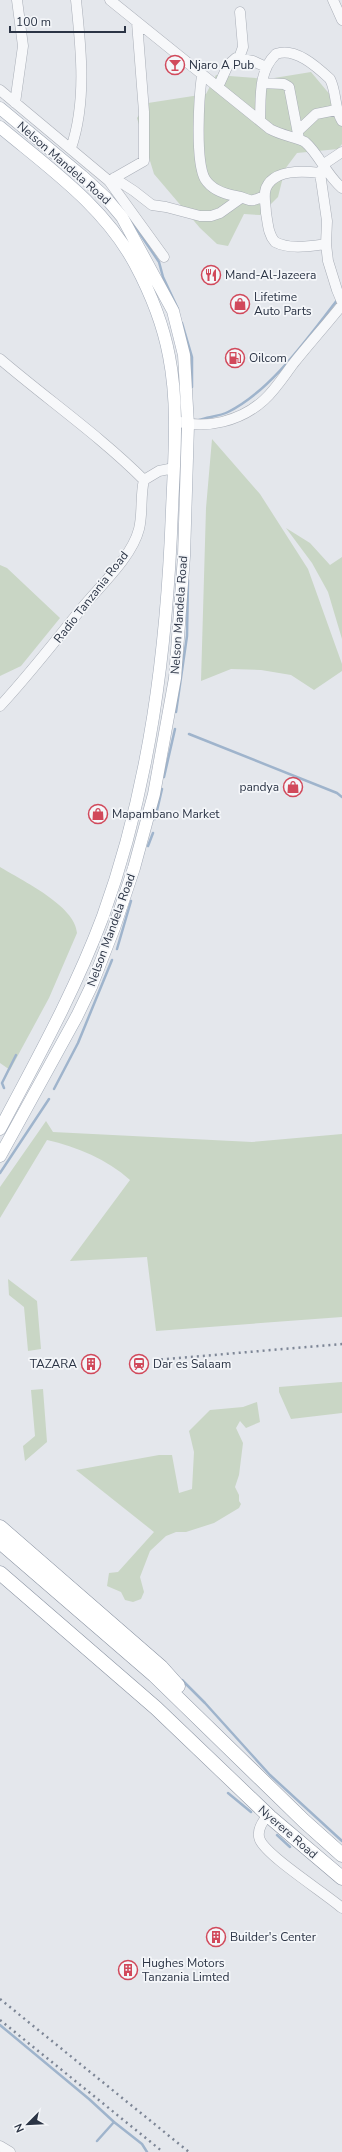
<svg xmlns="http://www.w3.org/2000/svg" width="342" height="2152" viewBox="0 0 342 2152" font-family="'Nunito Sans',sans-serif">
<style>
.green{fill:#c9d6c5}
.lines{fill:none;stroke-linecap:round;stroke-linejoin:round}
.stream{stroke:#9fb4cc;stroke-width:2.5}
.minor-casing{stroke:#a9aeb7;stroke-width:11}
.major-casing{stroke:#a3abb8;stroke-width:13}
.highway-casing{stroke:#8b94a3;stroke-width:15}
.minor{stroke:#f7f8fa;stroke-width:10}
.major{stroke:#fff;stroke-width:12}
.highway{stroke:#fff;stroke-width:14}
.rail{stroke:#7d8696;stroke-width:2.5;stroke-dasharray:2 4;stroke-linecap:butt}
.labels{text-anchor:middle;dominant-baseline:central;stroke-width:3.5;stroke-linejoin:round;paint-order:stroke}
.poi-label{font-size:12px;fill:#2b3445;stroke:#f4f6f9;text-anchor:start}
.street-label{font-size:12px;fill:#2b3445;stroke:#f4f6f9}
</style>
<rect width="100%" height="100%" fill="#e4e7ec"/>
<!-- green -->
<path class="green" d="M311,72L342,109V144L338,149L297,153L285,169L278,197L260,215L244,214L228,246L217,244L200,228L154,174L137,118L148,103L206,94L216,75L268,79Z
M212,439L260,494L308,569L342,664V671L314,690L291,675L261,670L231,669L201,681L206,508Z
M286,528L310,543L330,565L342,557V639L328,592L312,563Z
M0,565L7,568L60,618L21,666L0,676Z
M0,867C21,880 76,906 77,933L49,998L10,1070L0,1063Z
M46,1121L53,1132L252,1142L342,1134V1317L156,1331L147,1257L70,1261L130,1180C107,1159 77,1147 47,1140L0,1218V1187Z
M8,1279L37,1301L41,1349L28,1351L24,1307L9,1295Z
M342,1382V1413L291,1419L279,1392V1387Z
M43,1389L47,1442L25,1461L23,1446L35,1436L31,1390Z
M257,1402L260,1422L246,1428L240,1421L236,1428L243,1443L239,1475L235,1487L239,1495V1501L241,1504L239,1508L214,1523L186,1532H176L166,1536L150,1551L140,1577L144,1592L141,1599L133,1602L125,1600L121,1592L107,1586L109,1573L118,1572L154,1532L76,1470L159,1455H172L179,1493L192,1489L194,1452L189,1431L210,1410L243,1407Z"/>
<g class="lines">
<!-- stream -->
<path class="stream" d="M132,222L159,262L163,277L178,309
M182,323L192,357V387
M199,420C208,417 220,416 228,412C272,390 308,337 338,299
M176,712L187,636L188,580
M189,734L337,793L342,797
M164,777L175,729
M155,819L162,789
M148,846L153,833
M117,949L131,901
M4,1088L2,1083L16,1055
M54,1089L78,1043L112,960
M0,1173L49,1099
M182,1680L205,1703L270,1775L342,1841
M228,1793L251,1812
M277,1835L290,1847
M0,2025L89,2099L114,2122
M97,2141L114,2122L142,2144L147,2152"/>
<defs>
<path id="minor" d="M110,0L270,129C280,135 299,138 305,142C320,155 326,175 342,188
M333,0L342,20
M239,58L243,47L240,12
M202,75C199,97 195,161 205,179C212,190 224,194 236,196C252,199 247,204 264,196
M262,83L284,84L289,87L299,139
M218,87L228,65L236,58L253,61L266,67
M0,90L109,181L164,257
M15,103L23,46L17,0
M260,120C261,98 258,71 276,54C295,47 316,66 330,79C337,93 334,108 342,121
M299,130L316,114L336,110
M71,148C87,101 81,48 76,0
M342,152L327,162L320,173L327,221L326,244L328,261L337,290L342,302
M320,173C304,171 274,169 266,188C263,196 266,205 266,213C268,224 268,234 275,242C290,250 311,246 326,244
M114,178L134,191L152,205L166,207L200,216H211L220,213L241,198
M109,181L144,161V112L137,22
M0,359C48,400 100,436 144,480
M176,421C206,430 241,421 264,400C275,390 284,376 293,364C309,344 326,325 342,305
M0,706C29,675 55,641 82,608C100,586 132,557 139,529C143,513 140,496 144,480L159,471L174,468
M268,1815C262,1822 256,1831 260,1840C268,1857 325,1893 342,1908
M0,2146L10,2152"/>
<path id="major" d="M0,108L82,176L106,198L122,217L173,311L184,355L188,425L184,556L175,678L154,794L134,868L114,928L91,987L77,1016L0,1156
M0,127C49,168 104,206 135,264C150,292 163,324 169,356C179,407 174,459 172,510C167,648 150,786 103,916C75,991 37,1059 0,1129"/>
<path id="highway" d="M0,1527L161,1667L178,1686
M0,1542L154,1675L304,1821L342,1855
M0,1573L156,1708L270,1817L342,1878"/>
</defs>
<!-- minor casing -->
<use href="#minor" class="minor-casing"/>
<!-- major casing -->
<use href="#major" class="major-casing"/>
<!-- highway casing -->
<use href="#highway" class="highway-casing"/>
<!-- minor -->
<use href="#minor" class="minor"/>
<!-- major -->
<use href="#major" class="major"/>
<!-- highway -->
<use href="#highway" class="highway"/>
<!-- rail -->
<path class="rail" d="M155,1360L342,1344
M0,1999L189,2152
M0,2020L163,2152"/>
</g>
<!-- icons -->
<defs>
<symbol id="bar-ring" viewBox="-11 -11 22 22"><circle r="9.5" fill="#f4f6f9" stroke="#d1495b" stroke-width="1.5"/><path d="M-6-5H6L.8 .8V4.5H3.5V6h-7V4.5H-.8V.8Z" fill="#d1495b"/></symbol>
<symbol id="restaurant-ring" viewBox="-11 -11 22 22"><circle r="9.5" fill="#f4f6f9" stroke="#d1495b" stroke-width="1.5"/><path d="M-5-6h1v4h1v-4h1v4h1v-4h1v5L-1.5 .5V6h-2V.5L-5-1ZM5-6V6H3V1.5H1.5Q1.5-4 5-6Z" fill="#d1495b"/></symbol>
<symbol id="shop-ring" viewBox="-11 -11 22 22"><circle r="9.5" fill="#f4f6f9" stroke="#d1495b" stroke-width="1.5"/><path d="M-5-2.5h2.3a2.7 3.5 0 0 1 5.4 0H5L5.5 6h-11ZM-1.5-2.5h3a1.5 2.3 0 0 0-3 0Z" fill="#d1495b"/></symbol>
<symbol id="fuel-ring" viewBox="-11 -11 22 22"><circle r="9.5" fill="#f4f6f9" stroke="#d1495b" stroke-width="1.5"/><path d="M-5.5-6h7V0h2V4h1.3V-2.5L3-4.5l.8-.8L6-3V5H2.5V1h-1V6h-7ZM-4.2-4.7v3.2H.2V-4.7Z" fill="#d1495b"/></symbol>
<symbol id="building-ring" viewBox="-11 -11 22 22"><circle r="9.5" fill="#f4f6f9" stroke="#d1495b" stroke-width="1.5"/><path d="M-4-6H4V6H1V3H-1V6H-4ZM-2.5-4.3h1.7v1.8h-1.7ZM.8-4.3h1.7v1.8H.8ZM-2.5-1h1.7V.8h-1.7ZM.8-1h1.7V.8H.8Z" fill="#d1495b"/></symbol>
<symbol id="station-ring" viewBox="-11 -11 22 22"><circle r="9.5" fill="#f4f6f9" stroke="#d1495b" stroke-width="1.5"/><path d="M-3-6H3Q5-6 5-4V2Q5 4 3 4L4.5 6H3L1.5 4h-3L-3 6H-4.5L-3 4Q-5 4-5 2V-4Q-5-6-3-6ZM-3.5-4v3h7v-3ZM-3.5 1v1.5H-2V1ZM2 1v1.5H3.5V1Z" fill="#d1495b"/></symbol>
</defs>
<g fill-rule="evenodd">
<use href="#bar-ring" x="164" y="54" width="22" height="22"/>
<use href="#restaurant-ring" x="200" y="264" width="22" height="22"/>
<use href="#shop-ring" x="229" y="293" width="22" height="22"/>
<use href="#fuel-ring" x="224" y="347" width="22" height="22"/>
<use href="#shop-ring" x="282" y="776" width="22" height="22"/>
<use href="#shop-ring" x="87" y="803" width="22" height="22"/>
<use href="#building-ring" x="80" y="1353" width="22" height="22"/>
<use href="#station-ring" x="128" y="1353" width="22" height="22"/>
<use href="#building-ring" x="205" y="1926" width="22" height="22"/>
<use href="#building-ring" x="117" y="1959" width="22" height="22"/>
</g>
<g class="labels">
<!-- poi labels -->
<g class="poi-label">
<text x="189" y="65">Njaro A Pub</text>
<text x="225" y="275">Mand-Al-Jazeera</text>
<text x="254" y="297">Lifetime<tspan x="254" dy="14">Auto Parts</tspan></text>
<text x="249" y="358">Oilcom</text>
<text x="279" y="787" text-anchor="end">pandya</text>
<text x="112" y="814">Mapambano Market</text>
<text x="77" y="1364" text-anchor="end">TAZARA</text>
<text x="153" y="1364">Dar es Salaam</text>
<text x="230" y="1937">Builder's Center</text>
<text x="142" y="1963">Hughes Motors<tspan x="142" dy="14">Tanzania Limted</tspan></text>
</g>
<!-- street labels -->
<g class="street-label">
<text transform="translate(64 163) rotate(41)">Nelson Mandela Road</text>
<text transform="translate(91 597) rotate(-52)">Radio Tanzania Road</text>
<text transform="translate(179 615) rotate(-86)">Nelson Mandela Road</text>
<text transform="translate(111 930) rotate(-70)">Nelson Mandela Road</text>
<text transform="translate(288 1832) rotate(41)">Nyerere Road</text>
</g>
</g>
<!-- north arrow -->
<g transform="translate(28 2124) rotate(246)" stroke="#f4f6f9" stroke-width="3" paint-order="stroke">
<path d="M0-3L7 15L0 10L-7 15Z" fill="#2b3445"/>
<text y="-6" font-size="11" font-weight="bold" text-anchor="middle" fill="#2b3445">N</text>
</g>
<!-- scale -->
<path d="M10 26v6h115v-6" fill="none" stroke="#2b3445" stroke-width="2"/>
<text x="16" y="26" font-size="12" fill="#2b3445" stroke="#f4f6f9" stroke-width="3" paint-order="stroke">100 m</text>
</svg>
